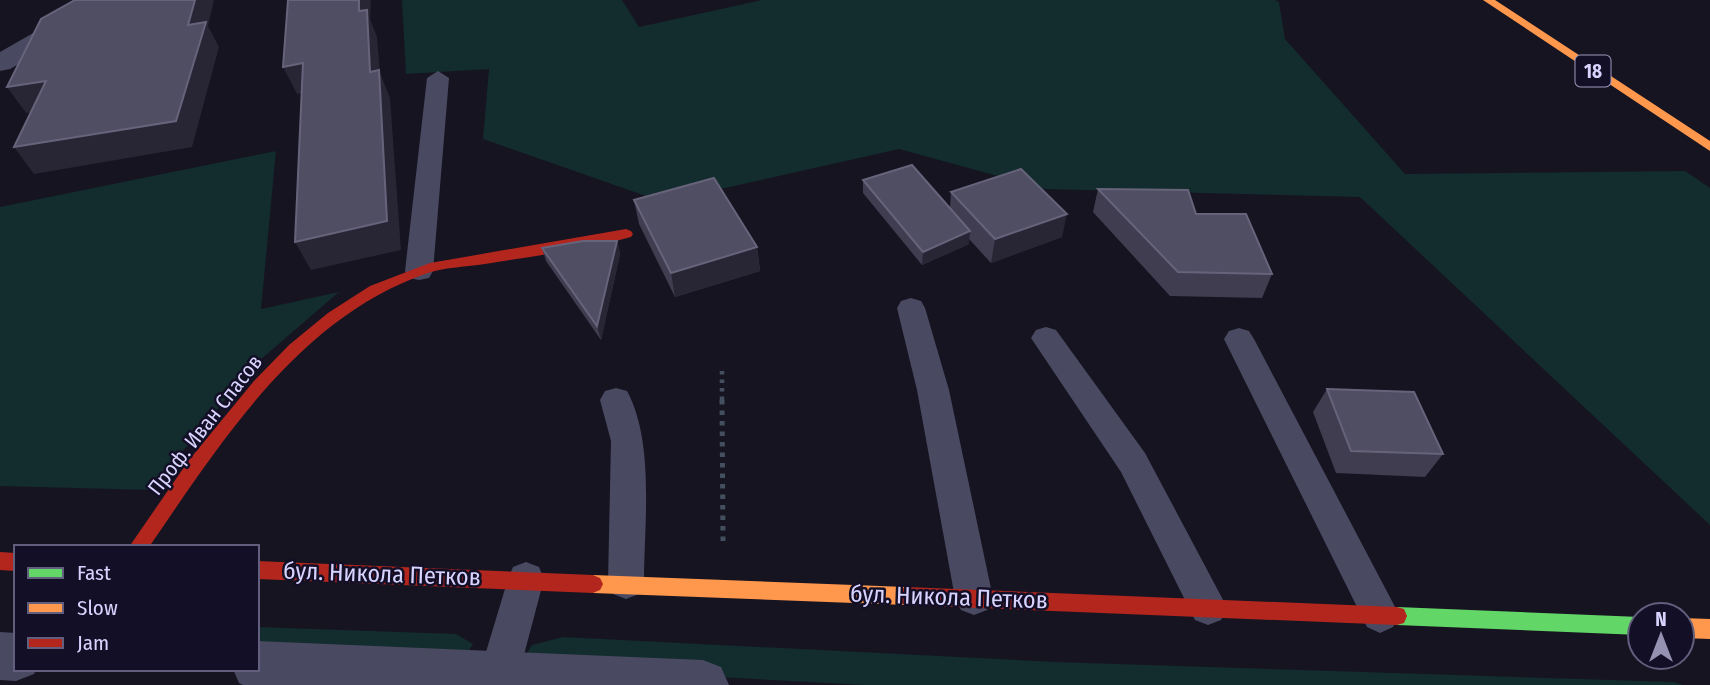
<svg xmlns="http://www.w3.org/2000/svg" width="1710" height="685" viewBox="0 0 1710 685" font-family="'Fira Sans Condensed',sans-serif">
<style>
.green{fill:#132c2d}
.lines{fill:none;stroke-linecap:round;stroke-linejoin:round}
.path-far1{stroke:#44505f;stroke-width:4.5;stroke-dasharray:3.5 5;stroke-linecap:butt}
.path{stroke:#44505f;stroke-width:5;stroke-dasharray:4.5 6;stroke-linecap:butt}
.lane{fill:#4a4962;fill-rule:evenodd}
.street{fill:#4a4962;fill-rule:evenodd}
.fast{fill:#63d668;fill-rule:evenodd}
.slow{fill:#ff974d;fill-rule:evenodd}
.jam{fill:#b3261e;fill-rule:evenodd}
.wall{fill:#403d50}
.shaded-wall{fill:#282635}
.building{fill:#504e63;stroke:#66637b;stroke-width:2}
.labels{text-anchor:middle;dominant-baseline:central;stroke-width:5;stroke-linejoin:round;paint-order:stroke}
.shield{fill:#130f26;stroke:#9e99be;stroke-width:2}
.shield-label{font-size:19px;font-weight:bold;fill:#d9d4ff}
.street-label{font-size:21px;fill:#d9d4ff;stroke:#130f26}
.near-street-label{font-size:24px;fill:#d9d4ff;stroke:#130f26}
</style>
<rect width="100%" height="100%" fill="#161421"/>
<!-- green -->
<path class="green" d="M402,0H622L639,27L762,0H1275L1279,2L1285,39L1405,174L1685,171L1710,188V525L1360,197L1045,189L899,149L663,202L483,139L489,69L406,74Z
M276,151L261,309L339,292L252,367L151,490L0,486V207Z
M257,627L456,634L473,644L464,660L257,661Z
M563,637L1055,662L1674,682L1683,685H865L565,669L527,653L532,645Z"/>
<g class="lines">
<!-- path-far1 -->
<path class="path-far1" d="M722,371V402"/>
<!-- path -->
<path class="path" d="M722,400L723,541"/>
<!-- lane -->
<path class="lane" d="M438,71L449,78L433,271L429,278L419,280L409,278L405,271L427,78Z
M911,298L921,301L925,308L949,390L993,598L987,610L974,615L961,610L955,598L917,390L897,308L901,301Z
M1046,327L1056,330L1145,453L1221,596L1227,608L1221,620L1208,625L1195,620L1121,472L1031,338L1036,330Z
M1239,328L1249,331L1254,339L1393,603L1399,615L1393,627L1380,633L1367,627L1224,339L1229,331Z
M616,388L627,391C655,443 644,524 644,582L639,594L626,599L613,594L608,582L611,441L600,400L605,391Z
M526,562L539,567L544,579L516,685H476L508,579L513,567Z"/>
<!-- street -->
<path class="street" d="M91,0H123L119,5L10,69L0,71V52Z
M0,632L16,633V669H36L34,674L16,681L0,680Z
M257,641L703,660L721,667L729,685H243L239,683L233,669H257Z"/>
<!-- fast -->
<path class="fast" d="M1397,607L1640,617V635L1397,625L1390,623L1387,616L1390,609Z"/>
<!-- slow -->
<path class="slow" d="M1483,0H1495L1710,141V151Z
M593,575L906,587L913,590L916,596L913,602L906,605L593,593L586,590L583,584L586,578Z
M1682,618L1710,619V639L1682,638Z"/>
<!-- jam -->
<path class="jam" d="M626,229L631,231L633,234L631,237C584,250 533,256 485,264C466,267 446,267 428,273C299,317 222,441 149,547H129L189,460L254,381L289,345L328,313L370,286L430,263Z
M0,552L16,553V571L0,570Z
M257,561L593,575L600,578L603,584L600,590L593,593L257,579Z
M906,587L1397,607L1404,609L1407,616L1404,623L1397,625L906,605L899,602L896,596L899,590Z"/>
</g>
<!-- wall -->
<path class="wall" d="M863,180L950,208L951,192L1062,237L991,263L969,239V244L922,265L863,193Z
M1098,189L1196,214L1272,274L1262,298L1170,296L1093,212Z
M634,200L757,247L760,271L675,297L639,224Z
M617,241L620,254L601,340L546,261L542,248Z
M1327,389L1443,454L1425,477L1336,473L1313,412Z"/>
<!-- shaded-wall -->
<path class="shaded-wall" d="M195,0H214L208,26L219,47L192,147L34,174L14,147Z
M359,0H371L370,19L377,37L380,73L390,98L401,250L311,270L295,242L370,72L359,11Z
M303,63L316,91L297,94L283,67Z
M46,81L64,107L26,113L7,87Z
M1067,214L1062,237L991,263L995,239Z
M970,231L969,244L922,265L923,252Z
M617,241L620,254L601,340L597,326Z
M757,247L760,271L675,297L671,273Z"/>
<!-- building -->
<path class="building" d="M75,0H195L188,25L206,22L176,121L14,147L46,81L7,87L41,19Z
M288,0H359V11L367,10L370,72L379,70L387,221L295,242L303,63L283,67Z
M912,165L970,231L923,252L863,180Z
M1021,169L1067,214L995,239L951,192Z
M714,178L757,247L671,273L634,200Z
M1098,189L1188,190L1196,214H1246L1272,274L1178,272Z
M583,241H617L597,326L542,248Z
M1327,389L1414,392L1443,454L1351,451Z"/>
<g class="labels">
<!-- shield labels -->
<rect class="shield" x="1575.5" y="55.5" width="35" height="31" rx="5"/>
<g class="shield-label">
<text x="1593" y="71">18</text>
</g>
<!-- street labels -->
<g class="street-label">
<text transform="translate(205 425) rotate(-52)">Проф. Иван Спасов</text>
</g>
<!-- near-street labels -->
<g class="near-street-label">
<text transform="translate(382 574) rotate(2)">бул. Никола Петков</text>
<text transform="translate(949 597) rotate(2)">бул. Никола Петков</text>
</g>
</g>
<!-- legend -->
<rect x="14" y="545" width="245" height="126" fill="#130f26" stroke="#625e7d" stroke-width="2"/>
<rect x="28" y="568" width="35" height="10" fill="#63d668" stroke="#625e7d" stroke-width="2"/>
<text x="77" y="580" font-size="21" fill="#d9d4ff">Fast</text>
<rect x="28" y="603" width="35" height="10" fill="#ff974d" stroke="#625e7d" stroke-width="2"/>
<text x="77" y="615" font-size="21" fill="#d9d4ff">Slow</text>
<rect x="28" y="638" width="35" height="10" fill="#b3261e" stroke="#625e7d" stroke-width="2"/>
<text x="77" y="650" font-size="21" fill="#d9d4ff">Jam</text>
<!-- north arrow -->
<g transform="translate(1661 636)"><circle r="33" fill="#130f26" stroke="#625e7d" stroke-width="2"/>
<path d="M0-5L12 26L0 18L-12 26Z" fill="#9591b1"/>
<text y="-10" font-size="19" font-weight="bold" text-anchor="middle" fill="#d9d4ff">N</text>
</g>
</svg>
